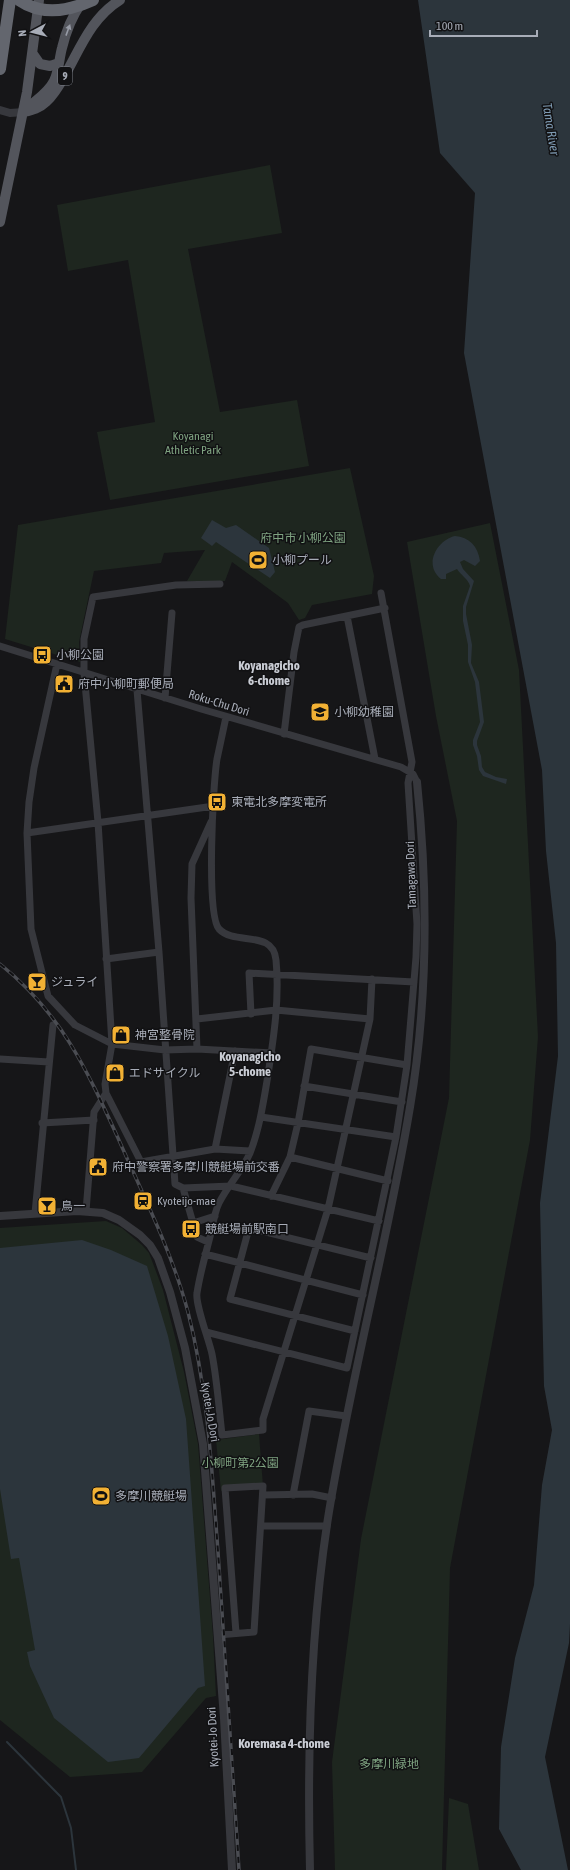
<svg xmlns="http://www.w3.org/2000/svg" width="570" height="1870" viewBox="0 0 570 1870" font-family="'Asap Condensed','Noto Sans JP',sans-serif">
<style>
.green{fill:#1e261f}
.water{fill:#2c353c}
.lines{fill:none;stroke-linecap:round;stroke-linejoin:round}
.stream{stroke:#2c353c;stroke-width:2}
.minor{stroke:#37383d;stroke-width:7}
.tertiary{stroke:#37383d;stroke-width:8}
.primary{stroke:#53555c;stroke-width:10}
.motorway{stroke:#63666e;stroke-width:12}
.rail-casing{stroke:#4a4c52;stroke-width:3.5}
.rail{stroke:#111113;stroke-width:2;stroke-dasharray:6;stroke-linecap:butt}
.motorway-bridge{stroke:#63666e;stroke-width:12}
.oneway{fill:#979ba6}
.labels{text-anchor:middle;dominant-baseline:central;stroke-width:3;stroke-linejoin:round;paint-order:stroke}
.shield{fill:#111113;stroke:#7b7e86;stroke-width:1}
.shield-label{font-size:11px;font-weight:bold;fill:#a8adb8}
.park-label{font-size:12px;fill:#7fa381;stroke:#111113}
.poi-label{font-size:12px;fill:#a8adb8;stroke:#111113;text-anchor:start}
.street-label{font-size:12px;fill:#a8adb8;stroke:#111113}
.water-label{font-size:13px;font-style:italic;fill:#7f9bb3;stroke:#111113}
.neighbourhood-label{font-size:13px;font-weight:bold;fill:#c9ccd4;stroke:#111113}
</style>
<rect width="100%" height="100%" fill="#161618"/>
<!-- green -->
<path class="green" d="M270,165L282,233L188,249L220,412L297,400L309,466L110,500L97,432L155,422L128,260L68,271L57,205Z
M350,468L374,576L372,594L312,605L305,618L299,620L288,603L232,562L225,581H187L205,550L164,553L161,563L94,571L79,642L80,662L5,639L18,525Z
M490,523L519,670L538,1037L530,1140L450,1568L442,1870H335L332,1762L361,1539L449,1098L457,821L436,716L407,542Z
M106,1221L122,1228L142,1245L149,1253L163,1290L184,1372L198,1444L213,1636L216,1696L206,1698L142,1772L70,1777L0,1720V1228Z
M259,1434L263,1486L221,1491L216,1440Z
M449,1798L468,1804L479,1870H446Z"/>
<!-- water -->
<path class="water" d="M418,0H570V1624L569,1643L545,1757L568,1870H521L499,1829L501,1747L515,1658L534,1585L542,1485L552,1430L544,1386L540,1203L558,1056L556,943L546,851L542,770L464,353L475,193L440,153Z
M212,520L226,528L236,525L269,548L275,572L270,578L216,542L212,546L201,538Z
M455,536C469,537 478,546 480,561L475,566L464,560L460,562L463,569L474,581L466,607V614L472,645L471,663L479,682L484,722L477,741V745L481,756L482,767L485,772L496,777L507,779L506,784L483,776L479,770L477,756L473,745V740L480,722L475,682L468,662V645L463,621V606L470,586C469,580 460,574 457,569L446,574V579H441C423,565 437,540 455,536Z
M82,1240L111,1250L147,1266L168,1336L186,1419L205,1686L198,1688L139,1758L108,1762L54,1718L30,1666L27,1652L35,1650L19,1558L11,1559L0,1489V1248Z"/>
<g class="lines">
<!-- stream -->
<path class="stream" d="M7,1742L61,1797L71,1828L76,1870"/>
<!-- minor -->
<path class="minor" d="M347,616L375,759
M0,646L201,709L401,767L413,774L417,782
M57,664L34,768L29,802L27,833L31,929L48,996L75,1025L112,1044L165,1050L197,1049L272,1053
M137,690L159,952L175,1184L183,1188L231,1186L379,1221
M165,698L172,613
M226,717C223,731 220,745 217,759C213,783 206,914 219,929C235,946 273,929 276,960C280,1000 273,1042 267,1081C263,1105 259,1130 250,1153C242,1171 228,1185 219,1203C215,1211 213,1223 211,1233C206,1253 200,1273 197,1293C195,1304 209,1340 212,1354C217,1380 219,1408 222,1435L263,1430V1419L328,1209L370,1019L372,979
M284,734L294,652L299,627L303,625L385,608
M27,833L214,806
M106,959L159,952
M251,1014L249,973L414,982
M197,1019L276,1010L370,1019
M197,1049L191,898L192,864L211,822
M0,1059L49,1062
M304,1086L402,1102
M106,1093L141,1162L215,1149L250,1151
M261,1117L396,1137
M42,1123L94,1120
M215,1149L235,1051
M290,1157L388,1181
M183,1188L197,1237L208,1242
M271,1196L290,1157L298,1123L311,1049L407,1065
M86,1211L94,1112L106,1093L105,1084L112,1044L98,822L84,673V639L93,597L176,585L220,584
M35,1213L53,1025
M193,1223L215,1216
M205,1254L363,1295
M355,1331L230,1299L249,1228L371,1258
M206,1332L347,1368L396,1137L407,1065L416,957L417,924L408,783L412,762L381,593
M263,1495L312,1494L332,1498
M293,1495L309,1411L346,1416
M261,1526H327
M218,1635L254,1632L263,1486L225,1488L236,1633"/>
<!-- tertiary -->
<path class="tertiary" d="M0,110L10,113L24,112
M0,1216L77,1211L103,1213L119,1220L140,1235L150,1245L158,1258L170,1292L185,1348L203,1444L224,1718L232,1870
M310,1870C307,1752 310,1634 328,1518C350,1380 387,1245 410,1107C428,1001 428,889 417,782"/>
<!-- primary -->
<path class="primary" d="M33,54L40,64L50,66L59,63
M24,112C32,110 40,108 46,102C54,95 59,86 64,77C80,49 91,18 120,0
M24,112C33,101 47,95 54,81C59,71 59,59 62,48C66,31 72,16 82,2
M0,222L27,92L39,0"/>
<!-- motorway -->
<path class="motorway" d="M0,69L10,0"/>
<defs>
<path id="rail" d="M0,964C61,1013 86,1068 118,1138C143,1195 172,1252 188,1312C208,1391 212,1471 218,1552C226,1658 233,1764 239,1870"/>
</defs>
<!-- rail casing -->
<use href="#rail" class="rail-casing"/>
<!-- rail -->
<use href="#rail" class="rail"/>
<!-- motorway-bridge -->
<path class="motorway-bridge" d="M19,0C42,16 69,11 93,0"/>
</g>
<!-- one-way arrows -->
<defs><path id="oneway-solid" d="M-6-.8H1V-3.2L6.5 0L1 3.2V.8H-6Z"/></defs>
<use class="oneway" href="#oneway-solid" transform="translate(68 30) rotate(-70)"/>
<!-- icons -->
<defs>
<symbol id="stadium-square" viewBox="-11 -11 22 22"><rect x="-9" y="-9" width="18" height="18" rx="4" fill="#f2b134" stroke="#111113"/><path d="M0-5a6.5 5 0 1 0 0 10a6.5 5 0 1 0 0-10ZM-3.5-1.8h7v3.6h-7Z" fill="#111"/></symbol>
<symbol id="bus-square" viewBox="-11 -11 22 22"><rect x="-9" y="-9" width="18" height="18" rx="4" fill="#f2b134" stroke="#111113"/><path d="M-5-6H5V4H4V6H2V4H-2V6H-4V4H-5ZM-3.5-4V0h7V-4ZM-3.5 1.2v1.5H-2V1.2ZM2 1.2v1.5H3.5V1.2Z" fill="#111"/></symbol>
<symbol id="civic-square" viewBox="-11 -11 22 22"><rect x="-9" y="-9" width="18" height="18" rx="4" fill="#f2b134" stroke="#111113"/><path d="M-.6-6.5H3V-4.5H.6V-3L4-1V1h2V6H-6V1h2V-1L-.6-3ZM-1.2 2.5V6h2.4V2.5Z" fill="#111"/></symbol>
<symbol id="school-square" viewBox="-11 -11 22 22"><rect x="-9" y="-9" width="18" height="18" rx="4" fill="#f2b134" stroke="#111113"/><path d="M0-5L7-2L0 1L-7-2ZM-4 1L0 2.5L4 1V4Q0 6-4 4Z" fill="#111"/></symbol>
<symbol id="bar-square" viewBox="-11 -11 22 22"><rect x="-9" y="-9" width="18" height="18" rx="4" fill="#f2b134" stroke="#111113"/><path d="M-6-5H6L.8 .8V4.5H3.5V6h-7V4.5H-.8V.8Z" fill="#111"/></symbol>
<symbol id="shop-square" viewBox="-11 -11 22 22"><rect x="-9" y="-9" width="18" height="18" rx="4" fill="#f2b134" stroke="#111113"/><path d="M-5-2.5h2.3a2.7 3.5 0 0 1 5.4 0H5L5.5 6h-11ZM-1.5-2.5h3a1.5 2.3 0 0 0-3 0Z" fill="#111"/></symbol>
<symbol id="station-square" viewBox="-11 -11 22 22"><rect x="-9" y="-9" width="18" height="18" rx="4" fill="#f2b134" stroke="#111113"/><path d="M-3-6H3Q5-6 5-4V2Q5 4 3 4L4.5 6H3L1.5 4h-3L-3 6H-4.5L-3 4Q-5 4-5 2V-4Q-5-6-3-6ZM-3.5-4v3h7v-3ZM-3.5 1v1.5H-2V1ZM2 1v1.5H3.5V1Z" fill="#111"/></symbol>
</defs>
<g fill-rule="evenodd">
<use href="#stadium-square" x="247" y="549" width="22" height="22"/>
<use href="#bus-square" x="31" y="644" width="22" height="22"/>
<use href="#civic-square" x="53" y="673" width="22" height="22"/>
<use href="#school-square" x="309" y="701" width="22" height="22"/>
<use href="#bus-square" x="206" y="791" width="22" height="22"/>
<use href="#bar-square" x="26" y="971" width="22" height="22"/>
<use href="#shop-square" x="110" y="1024" width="22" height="22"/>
<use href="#shop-square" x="104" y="1062" width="22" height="22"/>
<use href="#civic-square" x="87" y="1156" width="22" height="22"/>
<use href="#station-square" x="132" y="1190" width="22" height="22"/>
<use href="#bar-square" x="36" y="1195" width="22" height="22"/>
<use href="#bus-square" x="180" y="1218" width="22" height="22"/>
<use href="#stadium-square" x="90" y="1485" width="22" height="22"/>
</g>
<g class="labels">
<!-- shield labels -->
<rect class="shield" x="58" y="67" width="14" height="18" rx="3"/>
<g class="shield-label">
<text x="65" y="76">9</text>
</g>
<!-- park labels -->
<g class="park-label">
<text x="193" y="436">Koyanagi<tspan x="193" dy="14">Athletic Park</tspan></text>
<text x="303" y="538">府中市 小柳公園</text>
<text x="240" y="1463">小柳町第2公園</text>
<text x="389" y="1764">多摩川緑地</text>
</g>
<!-- poi labels -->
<g class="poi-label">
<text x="272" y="560">小柳プール</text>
<text x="56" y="655">小柳公園</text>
<text x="78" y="684">府中小柳町郵便局</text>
<text x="334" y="712">小柳幼稚園</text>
<text x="231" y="802">東電北多摩変電所</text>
<text x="51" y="982">ジュライ</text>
<text x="135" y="1035">神宮整骨院</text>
<text x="129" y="1073">エドサイクル</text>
<text x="112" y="1167">府中警察署多摩川競艇場前交番</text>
<text x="157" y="1201">Kyoteijo-mae</text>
<text x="61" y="1206">鳥一</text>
<text x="205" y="1229">競艇場前駅南口</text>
<text x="115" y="1496">多摩川競艇場</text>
</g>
<!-- street labels -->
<g class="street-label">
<text transform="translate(219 703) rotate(17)">Roku-Chu Dori</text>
<text transform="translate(411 875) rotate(-92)">Tamagawa Dori</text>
<text transform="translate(210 1412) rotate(80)">Kyotei-Jo Dori</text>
<text transform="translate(213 1737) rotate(-93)">Kyotei-Jo Dori</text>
</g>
<!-- water labels -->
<g class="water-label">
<text transform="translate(551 129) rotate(81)">Tama River</text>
</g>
<!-- neighbourhood labels -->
<g class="neighbourhood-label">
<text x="269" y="665">Koyanagicho<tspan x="269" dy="15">6-chome</tspan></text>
<text x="250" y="1056">Koyanagicho<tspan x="250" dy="15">5-chome</tspan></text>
<text x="284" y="1743">Koremasa 4-chome</text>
</g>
</g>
<!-- north arrow -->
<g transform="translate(32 32) rotate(263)" stroke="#111113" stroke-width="3" paint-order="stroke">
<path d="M0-3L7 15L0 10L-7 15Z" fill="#a8adb8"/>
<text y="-6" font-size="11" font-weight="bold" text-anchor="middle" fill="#a8adb8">N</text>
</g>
<!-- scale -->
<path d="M430 30v6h107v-6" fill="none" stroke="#a8adb8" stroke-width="2"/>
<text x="436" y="30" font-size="12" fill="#a8adb8" stroke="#111113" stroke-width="3" paint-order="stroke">100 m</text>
</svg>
